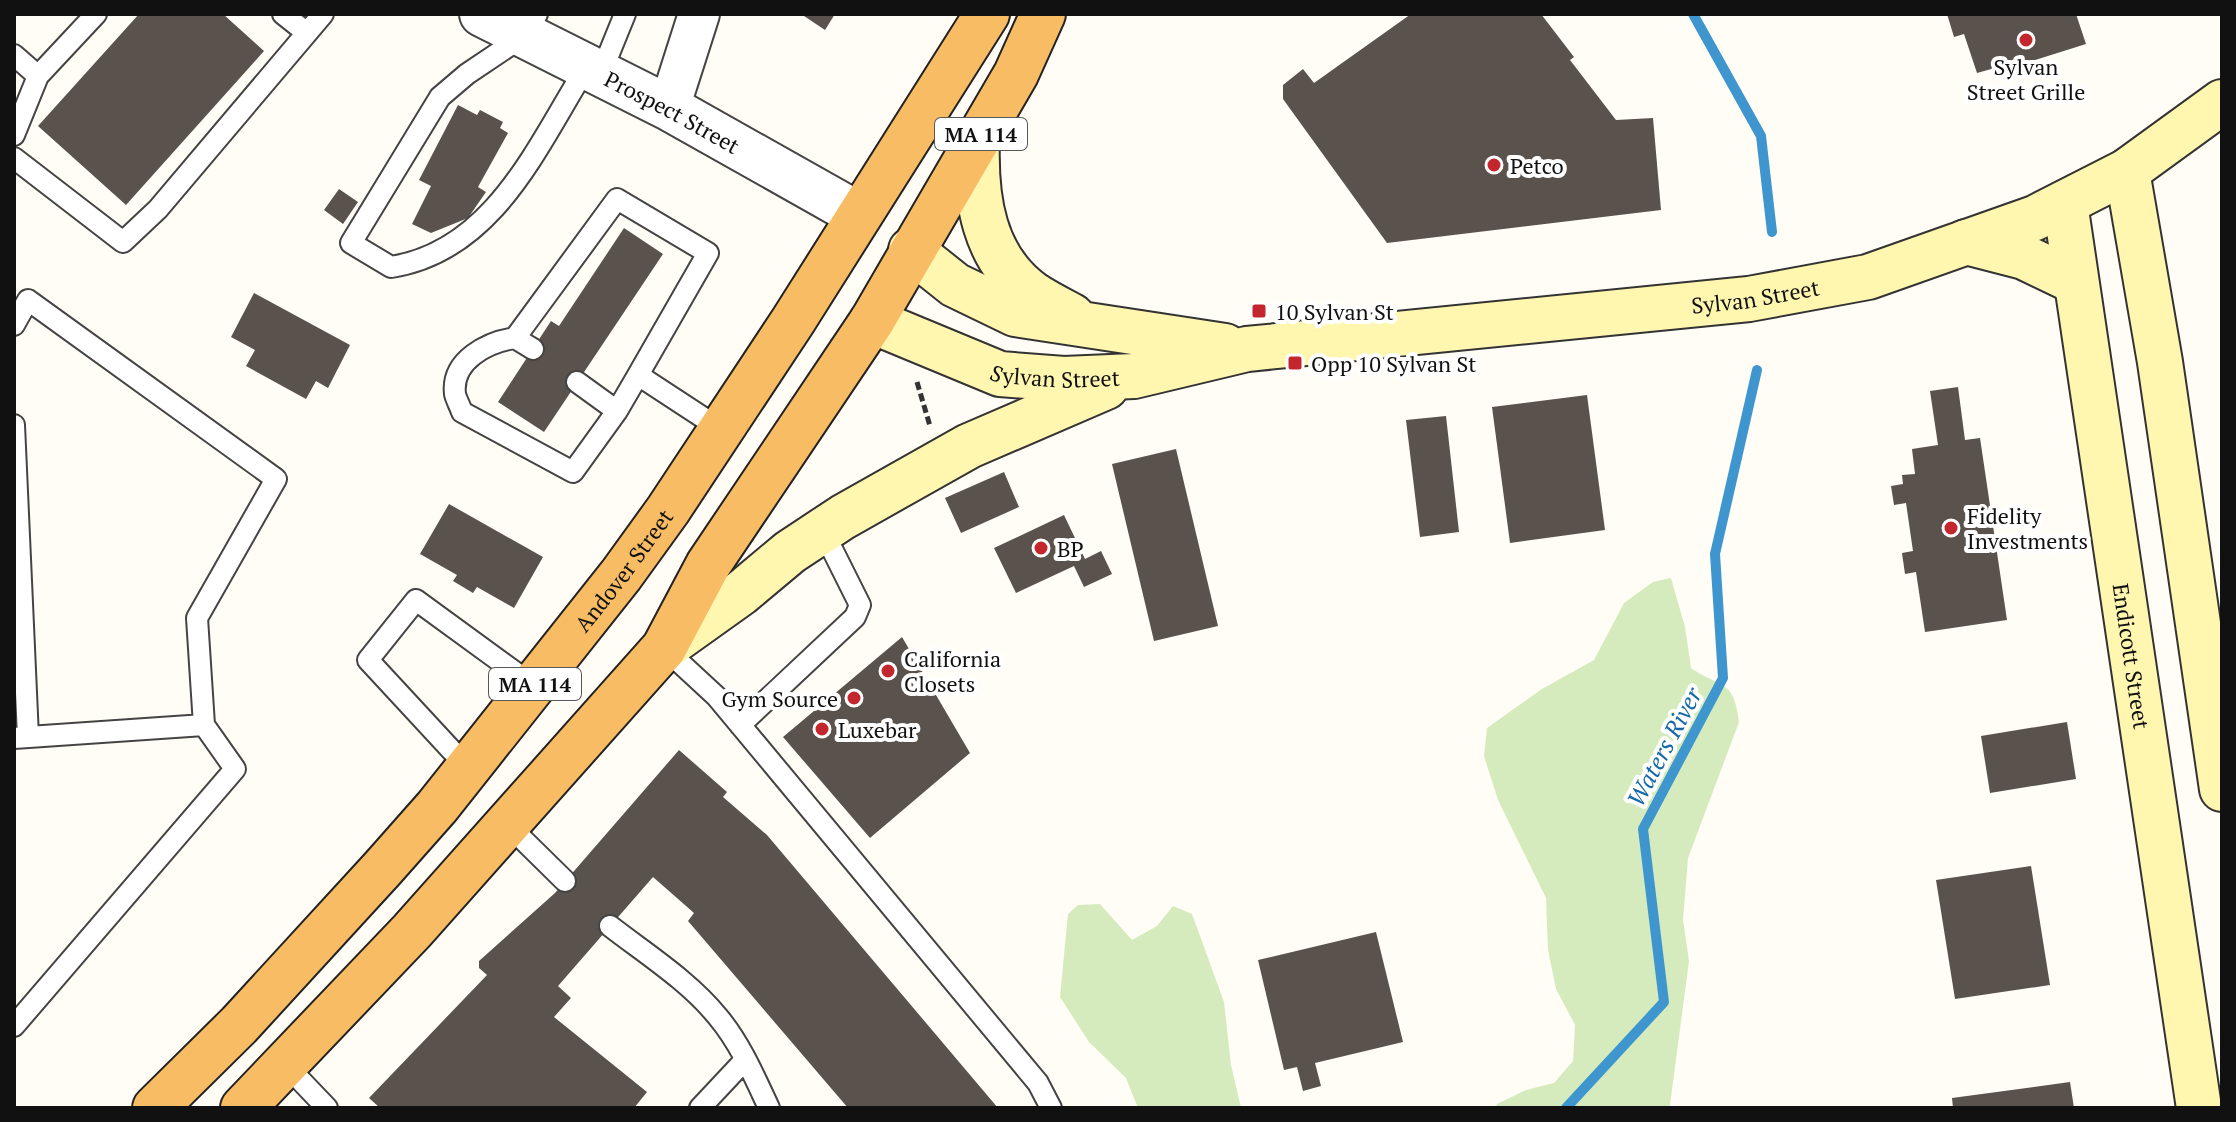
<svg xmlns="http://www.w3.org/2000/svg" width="2236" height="1122" viewBox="0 0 2236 1122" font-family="'PT Serif',serif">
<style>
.green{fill:#d5ebbd}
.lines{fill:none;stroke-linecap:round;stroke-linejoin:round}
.stream{stroke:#3f96cf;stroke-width:10}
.building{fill:#5a524d}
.service-casing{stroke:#444;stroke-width:24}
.minor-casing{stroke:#444;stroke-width:44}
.tertiary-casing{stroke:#444;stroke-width:48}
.secondary-casing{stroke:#333;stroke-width:48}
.trunk-casing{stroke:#222;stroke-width:48}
.path{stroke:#333;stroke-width:5;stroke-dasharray:8 4;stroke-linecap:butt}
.service{stroke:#fff;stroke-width:20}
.minor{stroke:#fff;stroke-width:40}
.tertiary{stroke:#fff;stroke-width:44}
.secondary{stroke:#fff6b0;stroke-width:44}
.trunk{stroke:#f7bc64;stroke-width:44}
.poi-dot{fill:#c4262e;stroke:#fff;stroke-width:3}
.labels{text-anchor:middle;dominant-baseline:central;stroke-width:8;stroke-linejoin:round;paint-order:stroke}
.shield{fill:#fff;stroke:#585858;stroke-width:2}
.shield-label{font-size:20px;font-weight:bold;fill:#111}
.poi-label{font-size:22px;fill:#111;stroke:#fff;text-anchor:start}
.street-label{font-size:22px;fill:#111;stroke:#fff}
.water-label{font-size:24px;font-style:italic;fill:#1768a6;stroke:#fff}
</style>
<rect width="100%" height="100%" fill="#fffdf5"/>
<!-- green -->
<path class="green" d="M1671,578L1685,627L1691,668C1721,689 1734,678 1739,722L1688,858L1683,920L1689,961L1670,1105L1667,1108H1495L1497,1104L1526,1090L1554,1083L1573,1061L1575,1025L1556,989L1548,950L1546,898L1498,800L1484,756L1487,728L1542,689L1594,660L1624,603L1653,582Z
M1100,904L1132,940L1157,926L1173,906L1192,914L1224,1002L1231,1065L1241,1108H1138L1126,1078L1089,1042L1060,997L1068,914L1078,905Z"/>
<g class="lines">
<!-- stream -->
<path class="stream" d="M1693,14L1761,136L1772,232
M1566,1108L1664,1002L1643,829L1723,678L1715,554L1757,370"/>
</g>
<!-- building -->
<path class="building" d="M139,14H223L264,51L126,205L38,126Z
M801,14H835L825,30Z
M1411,14H1541L1574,57L1570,60L1616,120L1653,118L1661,210L1387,243L1283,99V85L1303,69L1314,83Z
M1947,14H2076L2086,44L2003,70L2002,66L1977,73L1964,34L1954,37Z
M458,105L477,115L480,110L503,122L500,128L508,133L478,187L486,192L468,218L431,233L412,224L431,186L419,180Z
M339,189L358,202L343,224L324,210Z
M624,228L663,254L544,432L498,402L551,321L559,326Z
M254,293L350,345L328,388L316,381L306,399L246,366L255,350L231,337Z
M1958,387L1965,440L1980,438L2007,620L1925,632L1916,572L1905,574L1902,553L1913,551L1906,503L1894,505L1891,486L1903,484L1902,475L1915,474L1912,449L1938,445L1930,391Z
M1587,395L1605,530L1510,543L1492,407Z
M1446,416L1459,532L1420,537L1406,420Z
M1176,449L1218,626L1154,641L1112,464Z
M1004,472L1019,507L961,533L945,498Z
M449,504L543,557L514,608L477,587L473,593L453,581L457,575L420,554Z
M1064,515L1085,559L1101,551L1112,574L1084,587L1074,566L1016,593L994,548Z
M902,637L970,753L870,838L783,737Z
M2067,722L2076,779L1990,793L1981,736Z
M679,750L727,792L723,797L767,835L998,1108H848L688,921L694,913L653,877L558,986L571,998L554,1017L647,1092L634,1108H380L369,1098L487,975L479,968V961L555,893Z
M2031,866L2050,985L1955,999L1936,880Z
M1376,932L1403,1042L1315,1063L1321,1086L1303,1091L1297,1067L1284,1070L1258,960Z
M2070,1082L2074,1108H1953L1952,1098Z"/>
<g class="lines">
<defs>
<path id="service" d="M283,14L307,33
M537,14L525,35L467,74L440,97L351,243L391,267C494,251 537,146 587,66
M14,55L38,76L96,14
M601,73L625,14
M14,135L38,76
M14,158L123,242L158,209L323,14
M14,325L28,300L276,479L197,618L204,725
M515,338L617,199L708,253L638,375L722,430
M533,349L515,338C488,342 451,360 455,394C456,399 460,406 462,412L573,472L617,411L638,375
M577,382L617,411
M14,425L28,737
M664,648L717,697L1038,1083L1051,1108
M740,725L855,617L860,605L823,531
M14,738L204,725L235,769L14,1026
M468,768L368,660L416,600L534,686
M507,824L565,881
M610,926C646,954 689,981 718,1017C740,1043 755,1078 769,1108
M285,1064L327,1108
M700,1108L745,1060"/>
<path id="minor" d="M669,108L699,14"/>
<g id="tertiary">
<path id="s1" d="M482,14L669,108L859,215"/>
</g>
<g id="secondary">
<path d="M977,141C975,198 983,258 1033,294C1045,302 1059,309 1072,316"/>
<path d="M2127,171L2160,362L2222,789"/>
<path id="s2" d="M2065,203L2199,1108"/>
<path d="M1966,242L2024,257L2076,282"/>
<path d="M911,250L955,285L1015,314L1225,346"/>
<path id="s3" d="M872,321L1000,374L1064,379L1134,376L1247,349L1749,299L1868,277L2035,218L2127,171L2222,102"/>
<path d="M664,648L741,593L790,552L843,517L969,446L1106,387"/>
</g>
<g id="trunk">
<path id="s4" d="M155,1108L239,1025L383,868L437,807L621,575L668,510L793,321L987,14"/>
<path d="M243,1108L412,931L664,648L708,565L872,321L1016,74L1043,14"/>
</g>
</defs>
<!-- service casing -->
<use href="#service" class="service-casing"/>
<!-- minor casing -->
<use href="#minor" class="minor-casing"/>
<!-- tertiary casing -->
<use href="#tertiary" class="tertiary-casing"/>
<!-- secondary casing -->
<use href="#secondary" class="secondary-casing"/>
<!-- trunk casing -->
<use href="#trunk" class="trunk-casing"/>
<!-- path -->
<path class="path" d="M917,382L930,426"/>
<!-- service -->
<use href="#service" class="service"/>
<!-- minor -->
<use href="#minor" class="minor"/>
<!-- tertiary -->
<use href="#tertiary" class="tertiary"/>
<!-- secondary -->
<use href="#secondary" class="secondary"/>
<!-- trunk -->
<use href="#trunk" class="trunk"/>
</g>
<!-- markers -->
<g class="poi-dot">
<circle cx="2026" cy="40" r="8"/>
<circle cx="1494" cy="165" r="8"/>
<rect x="1251" y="303" width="16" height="16" rx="4"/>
<rect x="1287" y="355" width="16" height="16" rx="4"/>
<circle cx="1951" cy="528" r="8"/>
<circle cx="1041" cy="548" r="8"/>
<circle cx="888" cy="671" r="8"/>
<circle cx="854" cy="698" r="8"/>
<circle cx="822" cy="729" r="8"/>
</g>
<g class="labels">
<!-- shield labels -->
<g class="shield">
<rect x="935" y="118" width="92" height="32" rx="6"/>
<rect x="489" y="668" width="92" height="32" rx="6"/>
</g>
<g class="shield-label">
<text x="981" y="134">MA 114</text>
<text x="535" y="684">MA 114</text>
</g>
<!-- poi labels -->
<g class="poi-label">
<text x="2026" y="66" text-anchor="middle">Sylvan<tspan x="2026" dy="25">Street Grille</tspan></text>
<text x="1510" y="165">Petco</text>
<text x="1275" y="311">10 Sylvan St</text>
<text x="1311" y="363">Opp 10 Sylvan St</text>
<text x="1967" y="515">Fidelity<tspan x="1967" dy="25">Investments</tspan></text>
<text x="1057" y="548">BP</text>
<text x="904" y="658">California<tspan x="904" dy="25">Closets</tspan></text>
<text x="838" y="698" text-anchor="end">Gym Source</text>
<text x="838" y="729">Luxebar</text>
</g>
<!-- street labels -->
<g class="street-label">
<text stroke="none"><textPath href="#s1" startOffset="214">Prospect Street</textPath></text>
<text stroke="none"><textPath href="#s3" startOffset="900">Sylvan Street</textPath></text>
<text stroke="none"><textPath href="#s3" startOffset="194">Sylvan Street</textPath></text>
<text stroke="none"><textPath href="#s4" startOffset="714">Andover Street</textPath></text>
<text stroke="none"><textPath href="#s2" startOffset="458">Endicott Street</textPath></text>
</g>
<!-- water labels -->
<g class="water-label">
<text transform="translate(1664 747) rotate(-62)">Waters River</text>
</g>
</g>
<!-- border -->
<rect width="2236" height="1122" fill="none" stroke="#111111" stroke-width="32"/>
</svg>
